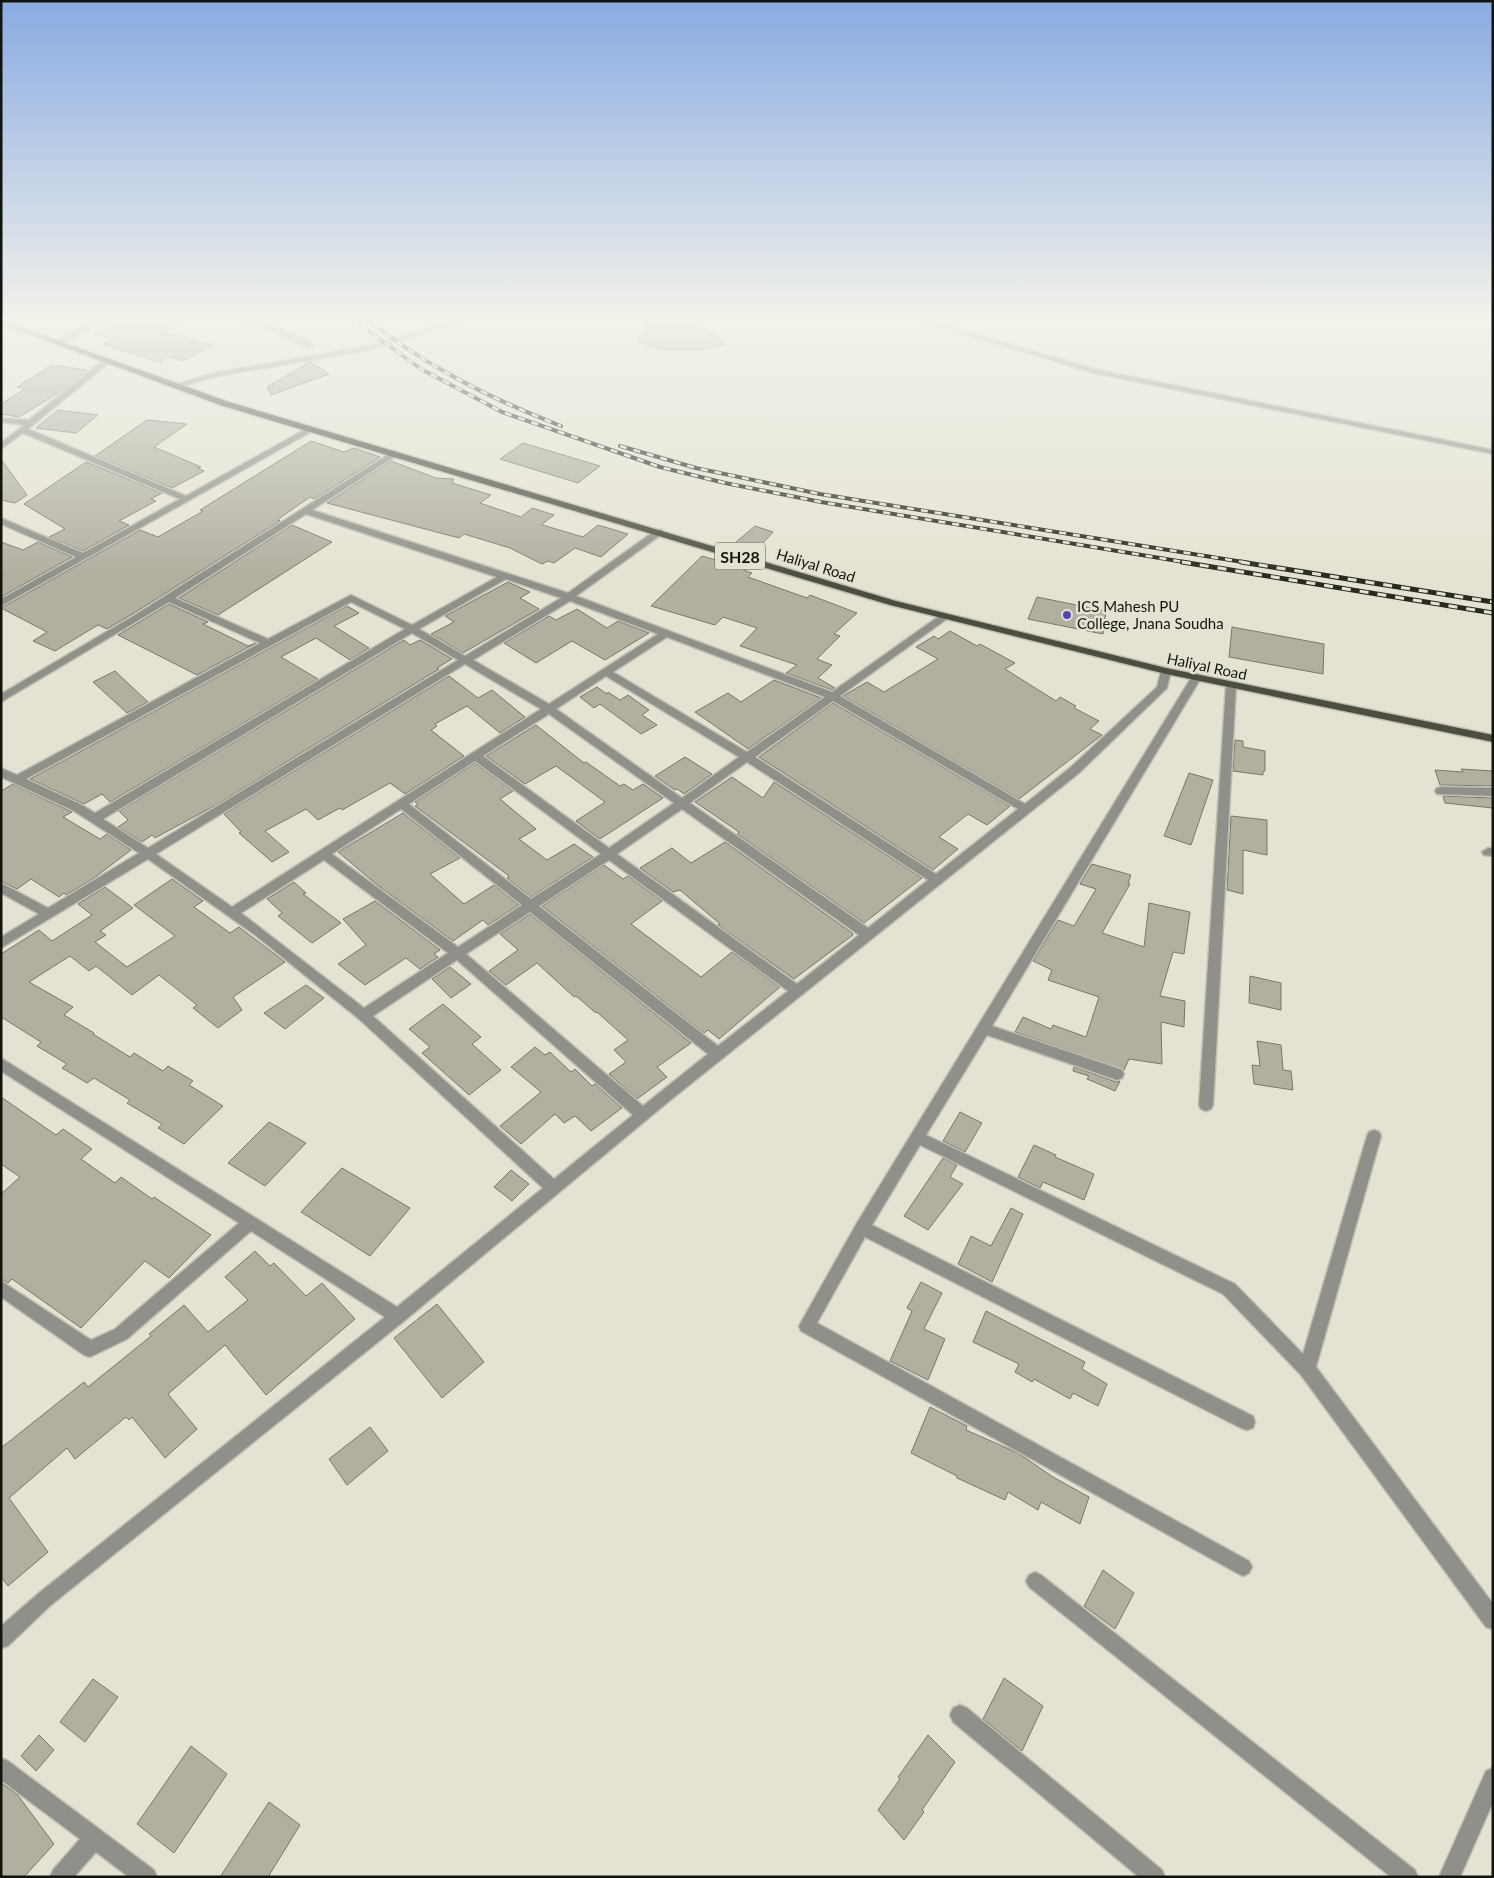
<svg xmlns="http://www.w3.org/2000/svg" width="1494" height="1878" viewBox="0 0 1494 1878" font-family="Lato,sans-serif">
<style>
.building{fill:#b0afa0;stroke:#797769}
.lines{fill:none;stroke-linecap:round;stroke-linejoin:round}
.minor-casing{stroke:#bfbeb0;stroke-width:3}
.major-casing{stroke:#bfbeb0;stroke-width:3}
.minor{fill:#908f89;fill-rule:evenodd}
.major{fill:#4d4c41;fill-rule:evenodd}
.rail-far1-casing{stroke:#292922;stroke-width:4}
.rail-casing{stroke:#292922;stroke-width:5}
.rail-far1{stroke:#e4e3d3;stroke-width:2.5;stroke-dasharray:7;stroke-linecap:butt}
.rail{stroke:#e4e3d3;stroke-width:3;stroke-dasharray:9;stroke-linecap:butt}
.poi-dot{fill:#4c44bb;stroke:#e4e3d3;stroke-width:2}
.labels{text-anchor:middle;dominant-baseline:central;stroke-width:5;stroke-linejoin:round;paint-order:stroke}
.far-street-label{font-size:15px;fill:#14140e;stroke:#e4e3d3}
.far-poi-label{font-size:15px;fill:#14140e;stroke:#e4e3d3;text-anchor:start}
.shield{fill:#e4e3d3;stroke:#525249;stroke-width:1}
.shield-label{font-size:16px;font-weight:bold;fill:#14140e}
</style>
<rect width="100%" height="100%" fill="#e4e3d3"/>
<!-- building -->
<path class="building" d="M129,316H194L162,331L212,345L183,361L168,357L159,362L103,344L114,339L93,333Z
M643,316H686L726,344L698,350H666L636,341L647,330Z
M310,362L329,374L271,395L267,387Z
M52,365L87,370L65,389L19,417L1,414V404L25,389L17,387Z
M58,410L98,415L76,433L36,428Z
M147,420L187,424L154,447L201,467L197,468L204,471L172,488L95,456Z
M311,441L344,452L354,448L380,457L315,499L310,497L277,520L280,521L134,613L107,629L98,625L55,651L33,641L47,632L1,608L140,530L158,537L203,511L200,510Z
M523,443L600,466L578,483L500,459Z
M1,459L27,495L15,503L1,500Z
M391,461L436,478L454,479L452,483L491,495L480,503L521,517L532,508L554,515L541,525L546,526L583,537L598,525L628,534L601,557L575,548L554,563L548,561L542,564L510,548L464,534L459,538L327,503Z
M86,462L162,493L151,499L156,501L119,521L129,525L83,551L49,537L65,529L24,504Z
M292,525L332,542L218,615L179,598Z
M755,526L773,532L751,556L728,549Z
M1,542L23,550L38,542L72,557L1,597Z
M702,556L716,560L720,556L743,563L738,568L752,573L748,577L807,598L810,595L857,613L834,634L840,636L817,659L832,665L818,678L835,688L832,690L786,673L797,665L740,646L757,628L723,617L715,625L651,606Z
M508,582L530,592L520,598L539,609L463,653L431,634L454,622L445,616Z
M1037,597L1106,611L1103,634L1028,619Z
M169,604L208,622L203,624L248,646L256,643L197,675L118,635Z
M347,606L359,613L334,626L369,648L350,660L316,638L281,657L318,679L110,802L102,794L84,804L30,779Z
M577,609L607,628L618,621L649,633L605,660L572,641L536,663L504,643L549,616L556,620Z
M1232,627L1324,644L1323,674L1229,657Z
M950,631L977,646L980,644L1015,663L1005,669L1056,701L1060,697L1076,706L1074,708L1099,721L1090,729L1102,735L1019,799L843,696L867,682L884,692L938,659L916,647L934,636L938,639Z
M404,640L410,645L420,640L452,659L437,668L439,669L216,805L155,838L152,835L142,842L118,827L128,820L119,811Z
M115,671L148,702L127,713L93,682Z
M449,676L478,698L492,690L525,717L500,733L467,706L435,724L437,726L431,730L464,756L405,794L390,783L342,810L340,808L318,820L306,809L265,831L289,852L272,862L239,833L241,832L224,814Z
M774,680L821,698L748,749L695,712L728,693L741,702Z
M597,687L607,694L608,692L620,700L628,695L649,710L642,715L657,725L641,734L600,704L594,708L580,697Z
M833,703L1010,806L987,825L968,814L939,837L958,849L933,870L759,757Z
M536,725L584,763L586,762L620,786L624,784L633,790L643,784L663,798L600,839L576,821L605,802L556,766L525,784L486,756Z
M1235,740L1243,741V747L1265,751V771H1263V775L1233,771Z
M685,757L712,774L684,794L677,789L675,790L655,776Z
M475,763L513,791L500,799L536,829L519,839L547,860L574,844L593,857L531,897L507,878L509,876L415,806L418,805L415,802Z
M1461,769L1493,771V786L1440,785L1435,770L1463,772Z
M1189,773L1213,780L1191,845L1164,836Z
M732,777L763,798L774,782L922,878L864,923L737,834L739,832L695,802Z
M13,784L72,812L63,817L100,839L107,834L131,850L94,878L66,895L64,893L59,897L31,879L17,889L1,881V791Z
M1443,796L1493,798V808L1445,803Z
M403,813L460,858L430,874L464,904L494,885L519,905L488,925L483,920L453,941L376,884L338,852Z
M1231,816L1267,820V855L1243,850V894L1227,890Z
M725,842L852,933L853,935L794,979L718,925L720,924L680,890L673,892L640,868L672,848L691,863Z
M1092,864L1131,875L1128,883L1130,884L1102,933L1144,947L1149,903L1190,912L1184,954L1173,952L1160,996L1185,1001L1184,1027L1161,1022L1162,1064L1129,1059L1124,1070L1015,1032L1023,1017L1051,1029L1053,1025L1086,1037L1099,997L1048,980L1052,970L1033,961L1058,920L1074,926L1096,889L1080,884Z
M604,865L623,879L628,876L662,901L631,924L701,977L732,952L780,987L719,1039L708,1030L704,1033L542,906Z
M172,879L203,901L194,907L230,933L239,927L285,962L233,997L242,1010L218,1028L193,1008L197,1005L159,975L132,995L96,966L89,971L70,956L29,982L73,1007L64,1015L94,1033L93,1034L130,1057L134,1053L163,1071L168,1066L193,1081L189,1085L223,1106L184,1144L158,1128L162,1124L127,1103L130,1100L94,1078L87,1083L62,1068L67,1064L37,1046L41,1042L1,1017V954L39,930L52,941L92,915L78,904L105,887L133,908L100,931L106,935L95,942L127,967L175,936L134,905Z
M294,882L306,893L303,894L341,923L312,943L278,916L282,913L267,899Z
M375,901L440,950L434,954L438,957L420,969L406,958L365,985L338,964L366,945L343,919Z
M530,914L691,1043L657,1067L667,1077L637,1099L609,1074L626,1062L614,1050L628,1040L597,1012L596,1013L576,996L574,997L537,963L506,985L489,971L518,950L500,934Z
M450,967L471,984L451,998L432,979Z
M1250,976L1281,983V1010L1249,1003Z
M306,985L324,998L285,1029L264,1013Z
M443,1004L481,1037L472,1044L501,1070L469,1095L422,1053L430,1047L409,1029Z
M1257,1041L1281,1045L1283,1070L1291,1071L1293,1090L1254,1084L1252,1065L1260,1066Z
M535,1047L545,1055L550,1052L571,1072L575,1069L592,1086L595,1084L622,1108L591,1131L575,1116L564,1123L555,1114L521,1144L500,1126L541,1092L511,1067Z
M1074,1067L1116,1082L1120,1081L1115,1091L1087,1079L1089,1076L1073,1071Z
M1,1097L56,1135L63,1129L92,1149L81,1159L115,1183L121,1177L152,1199L154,1197L211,1235L169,1278L145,1261L81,1328L12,1279L8,1283L1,1279V1194L20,1177L1,1164Z
M960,1112L982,1123L965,1152L943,1141Z
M269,1122L306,1143L265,1186L228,1163Z
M1034,1145L1056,1155L1055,1157L1094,1174L1084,1200L1043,1182L1040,1188L1018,1177Z
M943,1158L957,1165L950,1177L963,1184L928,1230L904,1216Z
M342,1168L410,1208L370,1256L301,1212Z
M511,1170L529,1184L512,1201L494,1187Z
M1011,1208L1023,1214L992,1282L958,1264L971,1236L991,1246Z
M255,1251L270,1266L274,1263L306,1296L322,1283L355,1319L266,1395L225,1345L168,1394L197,1429L165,1458L132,1417L129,1420L126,1417L75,1459L67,1448L9,1498L48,1552L8,1586L1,1577V1448L84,1382L88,1387L151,1336L149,1334L184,1305L208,1332L248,1300L225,1277Z
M921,1282L942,1293L924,1329L945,1339L928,1380L890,1361L912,1311L907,1308Z
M437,1304L484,1362L442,1398L394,1338Z
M986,1311L1085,1362L1082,1369L1107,1384L1098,1406L1073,1393L1070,1399L1034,1379L1032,1382L1015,1372L1019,1364L973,1342Z
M930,1407L967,1426L966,1430L1018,1453L1053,1477L1089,1497L1080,1524L1041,1502L1038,1510L1008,1492L1005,1500L957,1478V1476L911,1453Z
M370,1427L388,1451L347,1485L329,1459Z
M1103,1570L1134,1593L1115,1629L1084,1606Z
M1004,1678L1043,1706L1022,1751L983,1719Z
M93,1679L118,1697L85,1742L60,1722Z
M39,1735L54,1750L36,1771L21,1756Z
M928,1735L955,1762L922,1810L924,1812L904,1840L878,1810L900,1779L898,1777Z
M191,1746L227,1774L174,1853L137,1824Z
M1,1783L17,1794L54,1844L24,1877H1Z
M269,1802L300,1825L268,1877H220Z"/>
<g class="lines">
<defs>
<path id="minor" d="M100,316H107L61,345L54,343Z
M225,316C244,313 298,334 314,346L307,348L261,326Z
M471,316H480L369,350L219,376L175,388L171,386L218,372L368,346Z
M905,316H914L1094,369L1493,450V454L1093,373Z
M103,360L110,362L28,429L186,496L309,427L316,429L1,606V599L76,557L1,524V518L83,553L180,499L23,433L1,449V443L24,425L1,422V418L29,420Z
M392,452L399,454L312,510L568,593L656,530H662V534L576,596L832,692L942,614H948V618L840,696L1025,804L1071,767L1157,687L1161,671L1166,668L1171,671L1167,688L1079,773L668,1102L404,1321L51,1605L8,1646L1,1648V1626L39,1593L385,1317L251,1231L127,1339L90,1357L84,1355L1,1297V1281L91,1340L115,1329L239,1223L1,1071V1058L397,1307L543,1188L359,1019L255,935L148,859L1,948V937L39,914L1,893V883L48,908L139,853L74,811L1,777V768L17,775L260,643L169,602L1,702V694L135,615ZM306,514L497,577L412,625L351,595L268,639L175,598ZM506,579L561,598L465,656L419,629ZM570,601L658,634L549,704L473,660ZM351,602L405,629L95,813L82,805L26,779ZM412,633L458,660L148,848L103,819ZM667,637L825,697L747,752L613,672ZM465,664L541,709L232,907L156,854ZM606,676L739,757L682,798L556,709ZM833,701L1018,809L936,874L755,757ZM549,714L674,803L609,848L483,756ZM475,761L601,854L531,899L409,804ZM747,762L928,880L868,928L690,803ZM401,809L522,905L458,947L332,854ZM682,809L859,935L797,984L617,854ZM324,860L448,953L364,1008L241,913ZM609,860L788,991L718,1046L539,906ZM530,912L708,1054L643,1106L466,954ZM457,960L633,1115L554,1179L373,1016Z
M1196,675L1201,678L992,1026L1122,1070L1124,1074L1122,1078L1117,1080L987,1035L926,1135L1235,1284L1303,1354L1367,1136L1369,1132L1374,1130L1379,1132L1381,1136L1316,1367L1493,1604V1629L1486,1627L1301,1375L1223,1294L920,1145L872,1225L1253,1416L1255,1422L1253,1428L1247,1430L1241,1428L865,1237L817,1323L1249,1561L1252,1567L1249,1573L1243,1576L1237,1573L801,1331L799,1326L857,1223L1191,678Z
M1231,682L1236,685L1213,1105L1211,1109L1206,1111L1201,1109L1199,1105L1226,685Z
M1441,787L1493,788V796L1437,794L1435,791L1437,788Z
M1488,848H1493V856L1484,855L1482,852Z
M1035,1572L1041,1575L1415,1870L1418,1877H1391L1029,1587L1026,1581L1029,1575Z
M960,1705L967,1708L1162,1870L1165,1877H1139L953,1722L950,1715L953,1708Z
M1,1758L8,1761L154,1870L157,1877H129L96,1852L74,1877H50L53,1870L80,1839L1,1780Z
M1493,1768V1802L1460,1877H1439L1486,1771Z"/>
<path id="major" d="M1,320L229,402L896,601L1166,668L1493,735V742L1166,674L890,605L223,406L1,324Z"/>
</defs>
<!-- minor casing -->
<use href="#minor" class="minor-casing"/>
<!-- major casing -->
<use href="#major" class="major-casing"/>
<!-- minor -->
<use href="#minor" class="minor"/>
<!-- major -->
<use href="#major" class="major"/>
<defs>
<path id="rail-far1" d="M352,316L363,327L421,369L502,412L660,467L725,483L821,502L1190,563
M363,316C423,365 489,398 561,426
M620,446L696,468L820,494L1249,563"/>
<path id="rail" d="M1182,562L1493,613
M1241,562L1493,602"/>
</defs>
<!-- rail-far1 casing -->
<use href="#rail-far1" class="rail-far1-casing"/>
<!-- rail casing -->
<use href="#rail" class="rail-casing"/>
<!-- rail-far1 -->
<use href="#rail-far1" class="rail-far1"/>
<!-- rail -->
<use href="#rail" class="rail"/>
</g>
<!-- sky -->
<linearGradient id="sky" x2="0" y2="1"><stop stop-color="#88abe2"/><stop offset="0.55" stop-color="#f3f2eb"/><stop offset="1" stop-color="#f3f2eb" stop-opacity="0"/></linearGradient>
<rect width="1494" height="578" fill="url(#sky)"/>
<!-- markers -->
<circle class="poi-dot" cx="1067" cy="615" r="5"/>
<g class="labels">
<!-- far-street labels -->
<g class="far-street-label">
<text transform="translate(816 565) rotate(17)">Haliyal Road</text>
<text transform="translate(1207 666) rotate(12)">Haliyal Road</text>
</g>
<!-- far-poi labels -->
<g class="far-poi-label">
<text x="1077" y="606">ICS Mahesh PU<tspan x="1077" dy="17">College, Jnana Soudha</tspan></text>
</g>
<!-- shield labels -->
<rect class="shield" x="715" y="542.5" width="50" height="27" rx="4"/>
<g class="shield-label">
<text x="740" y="556">SH28</text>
</g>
</g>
<!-- border -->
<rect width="1494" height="1878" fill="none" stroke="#14140e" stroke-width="5"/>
</svg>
